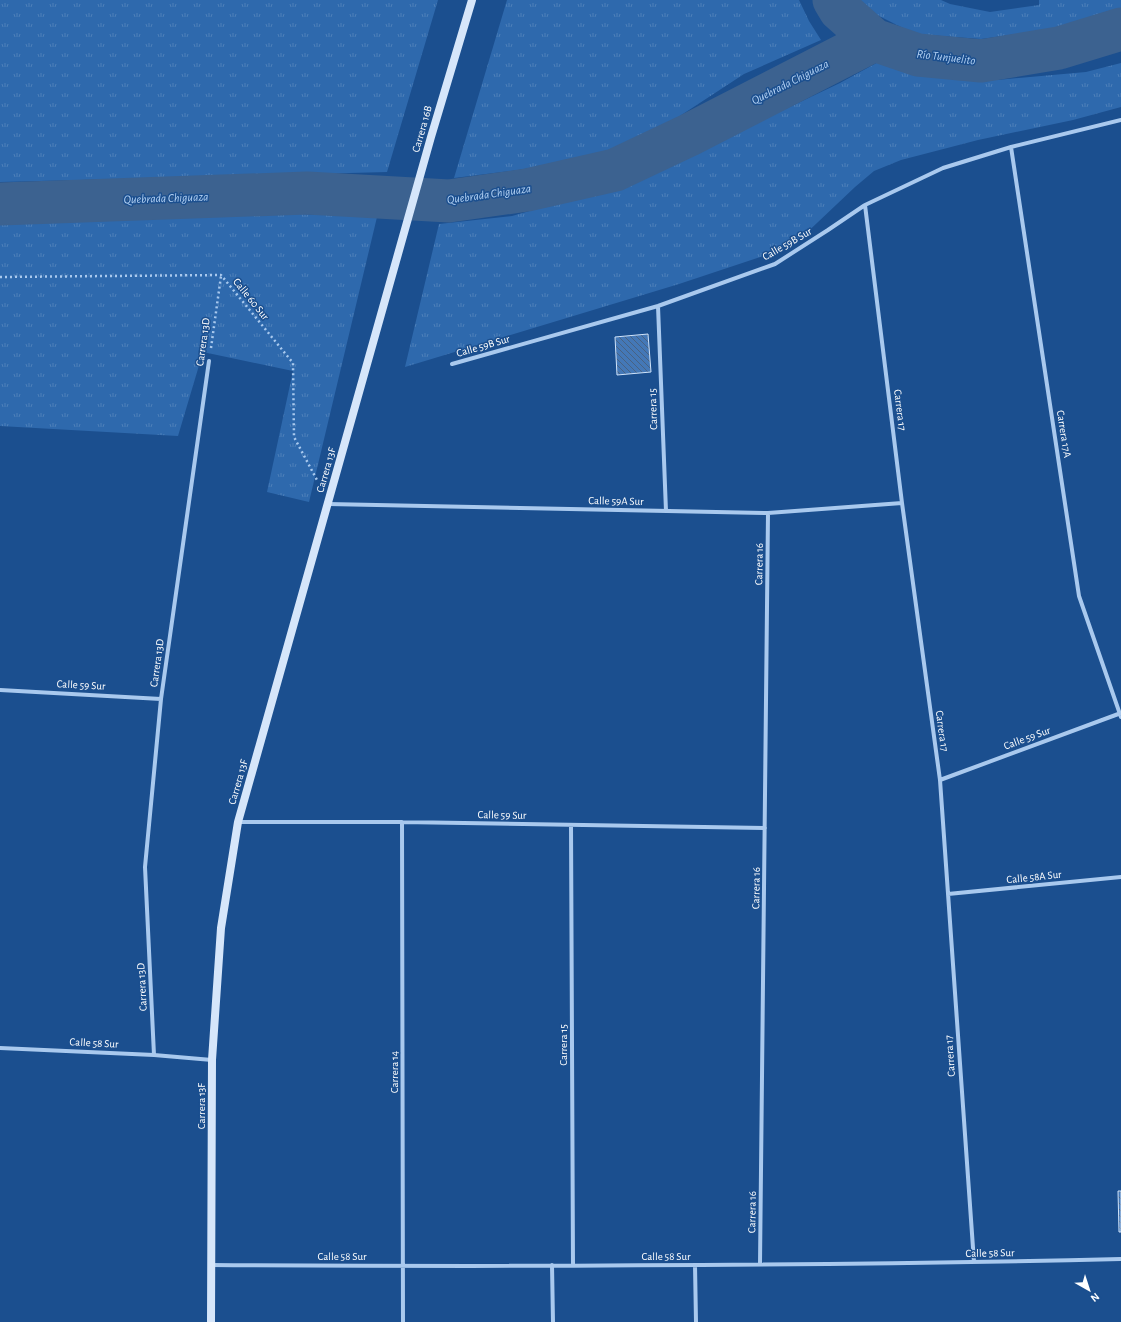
<svg xmlns="http://www.w3.org/2000/svg" width="1121" height="1322" viewBox="0 0 1121 1322" font-family="'Alegreya Sans',sans-serif">
<style>
.grass{fill:url(#grass-tufts)}
.lines{fill:none;stroke-linecap:round;stroke-linejoin:round}
.river{stroke:#3c6290;stroke-width:43}
.building{fill:url(#building-back-hatch);stroke:#cfe3fa}
.path{stroke:#a9c9ee;stroke-width:2.5;stroke-dasharray:2 3;stroke-linecap:butt}
.street{stroke:#a9c9ee;stroke-width:4}
.secondary{stroke:#d6e6fa;stroke-width:8}
.labels{text-anchor:middle;dominant-baseline:central;stroke-width:3;stroke-linejoin:round;paint-order:stroke}
.street-label{font-size:11px;fill:#fff;stroke:#1b4f8f}
.water-label{font-size:12px;font-style:italic;fill:#b5d3f5;stroke:#1b4f8f}
</style>
<defs>
<pattern id="grass-tufts" width="24" height="20" patternUnits="userSpaceOnUse"><rect width="24" height="20" fill="#2e69ad"/><path d="M3 7l-1-3M5 7V3M7 7l1-3M15 17l-1-3M17 17v-4M19 17l1-3" fill="none" stroke="#4d80b9"/></pattern>
<pattern id="building-back-hatch" width="6" height="6" patternUnits="userSpaceOnUse"><rect width="6" height="6" fill="#4478b7"/><path d="M-1 5l2 2M0 0l6 6M5-1l2 2" fill="none" stroke="#486282"/></pattern>
</defs>
<rect width="100%" height="100%" fill="#1b4f8f"/>
<!-- grass -->
<path class="grass" d="M0,0H438L387,172L0,182Z
M507,0H799L809,21L821,40L744,74L660,129L604,157L511,171L454,178Z
M857,0H941L950,4L990,12L1039,5V0H1121V10L1060,28L981,39L915,34L861,7Z
M882,60L910,70L953,78L997,80L1086,72L1121,63V107L1073,120L978,140L901,160L874,171L855,187L799,240L769,254L679,284L405,367L439,224L512,216L611,188L702,149L840,83Z
M224,211L377,217L309,502L267,492L293,371L203,352L178,436L0,426V225Z"/>
<g class="lines">
<!-- river -->
<path class="river" d="M834,0L840,10L874,40L918,55L981,61L1059,48L1121,29
M0,204L307,193L449,201L527,190L615,170L689,135L874,40"/>
</g>
<!-- building -->
<path class="building" d="M648,334L651,372L617,375L615,337Z
M1118,1191H1121V1232H1119Z"/>
<g class="lines">
<!-- path -->
<path class="path" d="M0,277L221,275L293,363L294,437L317,480
M211,348L221,276"/>
<!-- street -->
<path class="street" d="M1011,147L1079,596L1121,717
M865,205L902,503L940,780L974,1262
M658,306L666,511
M452,364L658,306L775,264L828,230L865,205L943,168L1011,147L1121,120
M328,504L768,513L902,503
M0,690L161,699
M940,780L1121,713
M238,822H402L765,828
M402,822L403,1322
M571,825L573,1265
M948,894L1121,877
M0,1048L154,1055L212,1060
M154,1055L145,867L161,699L209,361
M760,1264L768,513
M211,1265C515,1267 818,1266 1121,1259
M552,1265L553,1322
M695,1265L696,1322"/>
<!-- secondary -->
<path class="secondary" d="M211,1322L212,1060L221,928L238,822L431,137L472,0"/>
</g>
<g class="labels">
<!-- street labels -->
<g class="street-label">
<text transform="translate(422 129) rotate(-74)">Carrera 16B</text>
<text transform="translate(787 244) rotate(-30)">Calle 59B Sur</text>
<text transform="translate(251 299) rotate(51)">Calle 60 Sur</text>
<text transform="translate(203 342) rotate(-82)">Carrera 13D</text>
<text transform="translate(483 346) rotate(-16)">Calle 59B Sur</text>
<text transform="translate(653 409) rotate(-92)">Carrera 15</text>
<text transform="translate(900 410) rotate(83)">Carrera 17</text>
<text transform="translate(1064 434) rotate(81)">Carrera 17A</text>
<text transform="translate(326 470) rotate(-74)">Carrera 13F</text>
<text transform="translate(616 501) rotate(1)">Calle 59A Sur</text>
<text transform="translate(759 564) rotate(-89)">Carrera 16</text>
<text transform="translate(157 663) rotate(-82)">Carrera 13D</text>
<text transform="translate(81 685) rotate(3)">Calle 59 Sur</text>
<text transform="translate(942 731) rotate(82)">Carrera 17</text>
<text transform="translate(1027 738) rotate(-20)">Calle 59 Sur</text>
<text transform="translate(238 782) rotate(-74)">Carrera 13F</text>
<text transform="translate(502 815) rotate(1)">Calle 59 Sur</text>
<text transform="translate(1034 877) rotate(-6)">Calle 58A Sur</text>
<text transform="translate(756 888) rotate(-89)">Carrera 16</text>
<text transform="translate(142 987) rotate(-93)">Carrera 13D</text>
<text transform="translate(94 1043) rotate(3)">Calle 58 Sur</text>
<text transform="translate(563 1045) rotate(-90)">Carrera 15</text>
<text transform="translate(950 1056) rotate(-94)">Carrera 17</text>
<text transform="translate(394 1072) rotate(-90)">Carrera 14</text>
<text transform="translate(201 1106) rotate(-90)">Carrera 13F</text>
<text transform="translate(752 1212) rotate(-89)">Carrera 16</text>
<text transform="translate(990 1253) rotate(-1)">Calle 58 Sur</text>
<text x="342" y="1256">Calle 58 Sur</text>
<text x="666" y="1256">Calle 58 Sur</text>
</g>
<!-- water labels -->
<g class="water-label">
<text transform="translate(946 57) rotate(7)">Río Tunjuelito</text>
<text transform="translate(790 82) rotate(-27)">Quebrada Chiguaza</text>
<text transform="translate(489 194) rotate(-8)">Quebrada Chiguaza</text>
<text transform="translate(166 198) rotate(-2)">Quebrada Chiguaza</text>
</g>
</g>
<!-- north arrow -->
<g transform="translate(1089 1290) rotate(141)" stroke="#1b4f8f" stroke-width="3" paint-order="stroke">
<path d="M0-3L7 15L0 10L-7 15Z" fill="#ffffff"/>
<text y="-6" font-size="11" font-weight="bold" text-anchor="middle" fill="#ffffff">N</text>
</g>
</svg>
